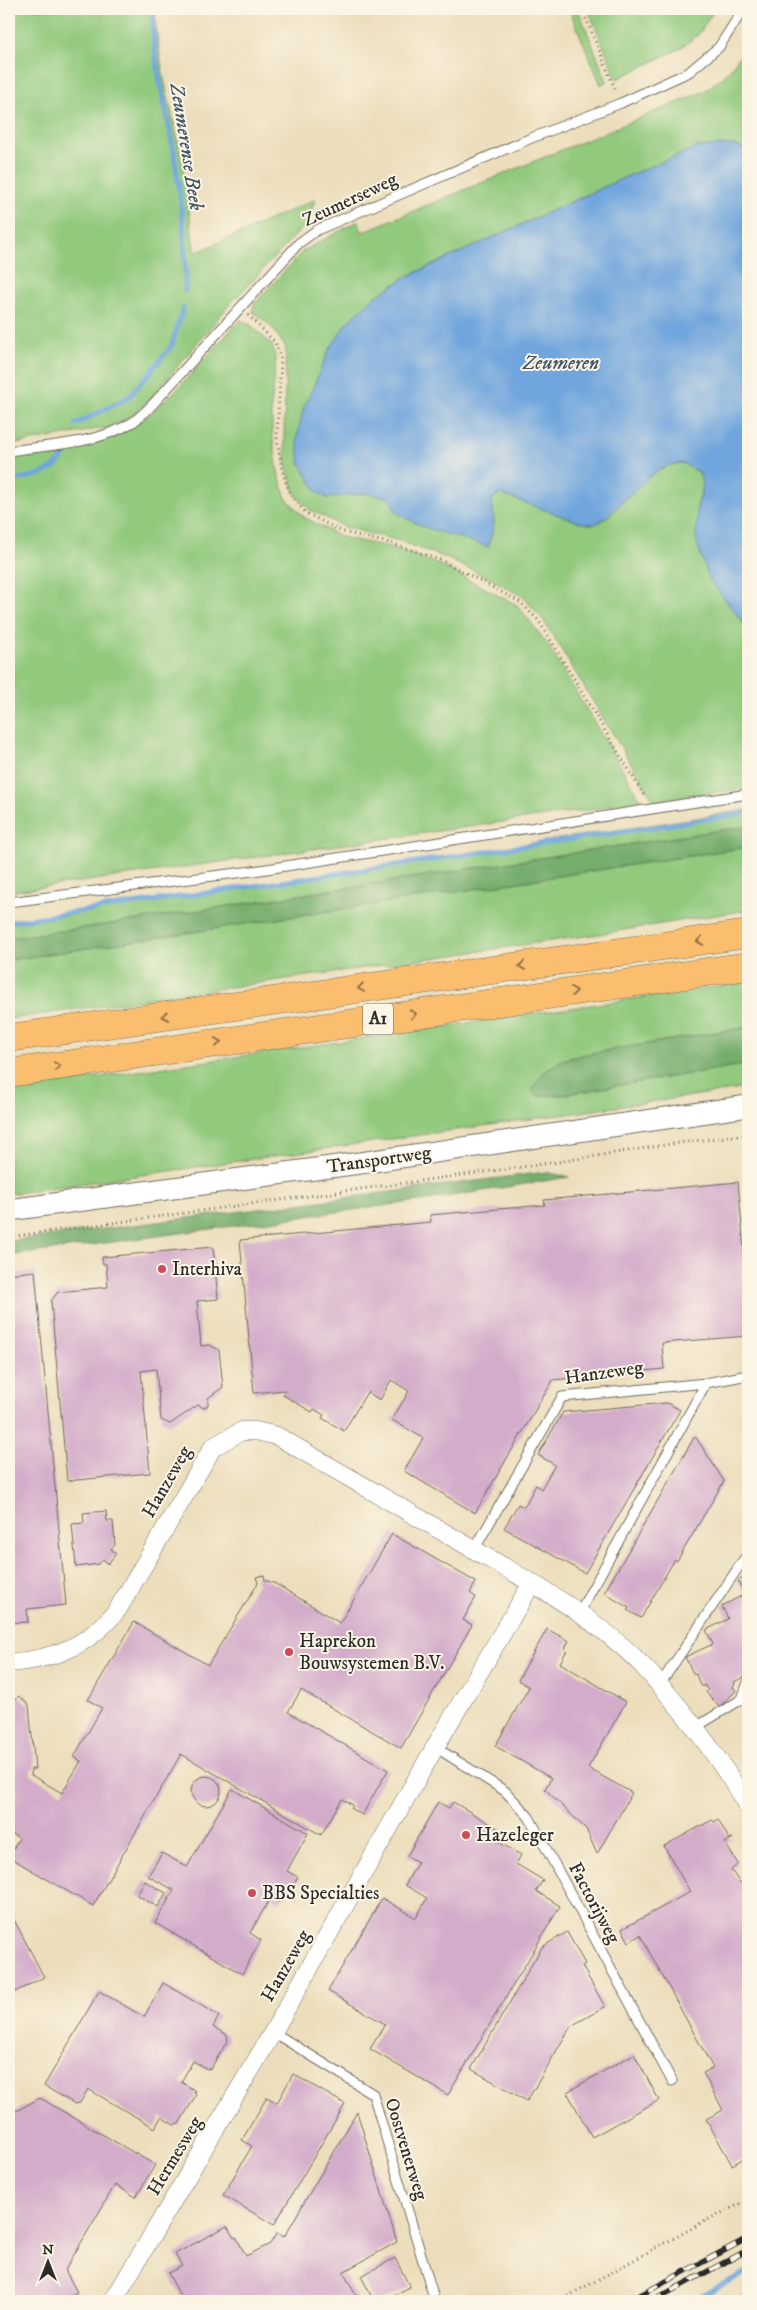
<svg xmlns="http://www.w3.org/2000/svg" width="757" height="2310" viewBox="0 0 757 2310" font-family="'IM FELL DW Pica',serif">
<style>
.green{fill:#91c97d;stroke:#5e7a54}
.forest{fill:#74ad6c;stroke:#506c4c}
.water{fill:#6fa5dd;stroke:#4d6884}
.lines{fill:none;stroke-linecap:round;stroke-linejoin:round}
.stream{stroke:#6fa5dd;stroke-width:5}
.building{fill:#d3acca}
.service-casing{stroke:#6f6a5e;stroke-width:11}
.minor-casing{stroke:#6f6a5e;stroke-width:19}
.tertiary-casing{stroke:#6f6a5e;stroke-width:23}
.motorway-casing{stroke:#6f6a5e;stroke-width:29}
.path{stroke:#6f6a5e;stroke-width:3;stroke-dasharray:1 4;stroke-linecap:butt}
.service{stroke:#fff;stroke-width:9}
.minor{stroke:#fff;stroke-width:18}
.tertiary{stroke:#fff;stroke-width:21}
.motorway{stroke:#fbbe6e;stroke-width:28}
.rail-casing{stroke:#2b2b2b;stroke-width:5.5}
.rail{stroke:#fcf5e5;stroke-width:4;stroke-dasharray:11;stroke-linecap:butt}
.oneway{stroke:#93744c}
.poi-dot{fill:#d1495b;stroke:#fcf5e5;stroke-width:2}
.labels{text-anchor:middle;dominant-baseline:central;stroke-width:4;stroke-linejoin:round;paint-order:stroke}
.shield{fill:#fcf5e5;stroke:#6a6863;stroke-width:1}
.shield-label{font-size:18px;font-weight:bold;fill:#2b2b2b}
.street-label{font-size:19px;fill:#2b2b2b;stroke:#fcf5e5}
.poi-label{font-size:19px;fill:#2b2b2b;stroke:#fcf5e5;text-anchor:start}
.water-label{font-size:20px;font-style:italic;fill:#435669;stroke:#fcf5e5}
</style>
<rect width="100%" height="100%" fill="#fcf5e5"/>
<filter id="ink" filterUnits="userSpaceOnUse"><feTurbulence type="fractalNoise" baseFrequency=".02" numOctaves="2"/><feDisplacementMap in="SourceGraphic" scale="10" xChannelSelector="R" yChannelSelector="G"/><feConvolveMatrix kernelMatrix="1 2 1 2 8 2 1 2 1" color-interpolation-filters="sRGB"/></filter>
<filter id="wash" filterUnits="userSpaceOnUse"><feTurbulence type="fractalNoise" baseFrequency=".0096" numOctaves="4" result="noise"/><feDisplacementMap in="SourceGraphic" scale="20" xChannelSelector="R" yChannelSelector="G"/><feGaussianBlur stdDeviation="1.12" result="paint"/><feColorMatrix in="noise" values="0 0 0 0 0 0 0 0 0 0 0 0 0 0 0 0 0 1.4 0 .05"/><feComposite in="paint" operator="in"/></filter>
<g filter="url(#wash)">
<rect width="100%" height="100%" fill="#ecdebc"/>
<!-- green -->
<path class="green" d="M9,9H155C157,58 170,104 180,151C187,185 189,219 195,253L316,199L305,225L230,304L150,399L130,417L110,427L9,445Z
M569,9H578L607,81L601,85Z
M588,9H715L699,34L679,49L617,79Z
M748,44V150L734,145L698,147L630,175L404,278L372,299L329,350L303,410L317,492L327,498L368,493L389,498L488,547L494,524L492,499L500,494L582,523C585,523 590,525 594,524C618,520 651,458 682,463C687,464 694,469 699,472L703,487L697,508L709,579L748,629V788L654,801L542,618L523,597L497,582L444,557L396,540L344,527L309,509L296,495L287,470L284,435L286,348L271,326L253,312L254,304L303,251L358,221L362,232L703,92L727,74Z
M240,320L252,326L272,345L276,360L271,408L273,440L278,472L286,498L304,517L341,537L394,548L438,564L517,605L546,642L641,800L594,809L9,892V456C43,451 82,449 114,436C157,420 208,354 240,320Z
M748,810V826L111,924L9,938V921L112,907Z
M748,847V910L599,934L9,1019V960Z
M748,982V1027L586,1054L560,1060L538,1096L561,1095L748,1064V1088L9,1194V1090Z"/>
<!-- forest -->
<path class="forest" d="M748,826V847L9,960V938L111,924Z
M748,1027V1064L561,1095L538,1096L532,1090C544,1065 561,1060 586,1054Z
M546,1172L569,1177L427,1200L9,1256V1241Z"/>
<!-- water -->
<path class="water" d="M720,145H734L748,150V629L709,579L702,559L696,538L697,508L703,487L699,472L682,463L670,465L656,471L606,517L595,524L582,523L500,494L492,499L494,524L488,547C460,536 425,532 400,514C395,511 392,503 389,498L368,493L327,498L317,492L300,463L297,438L303,410L314,385L329,350L347,323L372,299L404,278L630,175L698,147Z"/>
<g class="lines">
<!-- stream -->
<path class="stream" d="M152,9C152,58 166,105 174,153C181,198 187,245 185,291
M76,424L129,397L171,347L183,308
M9,481C28,477 55,475 64,455
M9,922L748,813
M692,2301L748,2271"/>
</g>
<g id="blocks">
<!-- building -->
<path class="building" d="M738,1182L748,1296V1336L662,1343L664,1369L553,1380L475,1513L404,1471L423,1438L392,1420L409,1391L391,1380L380,1400L367,1392L344,1431L322,1418L324,1415L314,1409L312,1412L283,1395L285,1390L254,1393L240,1240L431,1222L430,1215L545,1205L544,1200Z
M213,1247L218,1299L197,1301L201,1346L210,1345L219,1350L223,1387L208,1398V1405L204,1408L198,1405L170,1424L161,1420L156,1369L141,1371L150,1473L67,1481L51,1301L58,1292L108,1287L106,1264H103L102,1257Z
M35,1271L66,1605L27,1609L28,1622L9,1623V1274Z
M667,1403L680,1410L585,1573L504,1528L518,1504L524,1507L536,1485L541,1489L555,1465L538,1455L563,1412Z
M695,1436L724,1481L677,1561L675,1559L641,1618L627,1610L629,1608L604,1593Z
M106,1511L107,1521H113L115,1545L111,1549L116,1553L108,1564L103,1559L99,1564L76,1567L72,1524L84,1523L83,1513Z
M392,1534L476,1582L470,1593L476,1597L463,1620L472,1625L401,1748L301,1690L288,1712L388,1770L362,1815L351,1808L353,1805L342,1799L321,1835L181,1754L93,1906L9,1857L19,1838L9,1832V1700L16,1699L19,1696L29,1705L35,1769H31V1775L62,1793L81,1761L74,1757L102,1708L88,1700L134,1622L208,1665L258,1583L256,1577L264,1575L265,1580L276,1584L340,1623Z
M748,1575V1675L734,1682L735,1684L733,1687L736,1691L719,1707L706,1692L708,1690L704,1685L702,1687L699,1683L696,1674L694,1675L685,1657L713,1644L706,1630L728,1619L722,1606L745,1594L738,1581Z
M547,1629L569,1641L565,1648L567,1650L560,1663L626,1702L588,1768L632,1793L597,1854L586,1829L545,1789L551,1778L495,1746L529,1687L518,1680Z
M191 1791a15 15 0 1 1 30 0a15 15 0 1 1-30 0Z
M232,1789L308,1833L287,1871L298,1877L287,1896L284,1895L279,1902L271,1897L250,1933L261,1940L242,1974L155,1923L174,1890L148,1876L162,1853L187,1867Z
M438,1802L449,1808L453,1802L499,1829L493,1839L521,1855L516,1864L543,1880L536,1891L560,1906L448,2095L370,2049L385,2024L328,1991L382,1898L416,1918L427,1898L405,1885L418,1862L407,1856Z
M718,1819L729,1839L733,1838L725,1843L738,1864L731,1870L740,1883L748,1879V2156L732,2165L706,2119L723,2110L703,2073L713,2068L640,1935L629,1942L622,1929L690,1892L664,1846L712,1820L714,1822Z
M145,1881L166,1893L158,1907L137,1895Z
M9,1910L44,1977L9,1995Z
M567,1932L585,1964L582,1966L605,2007L571,2026L527,2101L471,2069L542,1947Z
M163,1983L219,2016L213,2027L227,2035L228,2040L211,2068L207,2069L193,2061L181,2082L194,2090L196,2095L179,2124L174,2125L161,2117L155,2128L88,2089L80,2103L75,2104L44,2086L99,1991L144,2017Z
M634,2054L659,2100L592,2137L567,2092Z
M293,2074L345,2104L274,2225L223,2195L252,2146L242,2140L267,2097L277,2103Z
M40,2098L155,2165L136,2197L115,2185L65,2270L77,2292L59,2301H9V2115Z
M357,2112L397,2242L343,2272L359,2301H183L168,2273L182,2266L175,2254L227,2226L234,2238L236,2237L246,2256L270,2244L277,2233L284,2237Z
M395,2258L410,2287L382,2301H374L361,2276Z"/>
</g>
</g>
<g filter="url(#ink)">
<use href="#blocks" fill-opacity="0" stroke="#6f6a5e" stroke-width="1"/>
<g class="lines">
<defs>
<path id="service" d="M9,451C49,445 98,444 133,422C140,417 147,410 153,404L299,243L317,230L529,139L621,103L689,72L719,47L739,16L738,9
M9,902L260,870L748,794
M474,1550L562,1397L706,1383
M579,1613L706,1383L748,1375
M659,1686L748,1553
M696,1727L742,1699L748,1682
M435,1747L505,1791L529,1817L672,2081
M273,2032L373,2094L434,2298"/>
<path id="minor" d="M9,1663C55,1659 89,1646 118,1609L213,1447L242,1431H256L277,1436C342,1473 406,1511 471,1548C530,1582 593,1615 642,1665C683,1709 718,1755 748,1807
M113,2301L273,2032L435,1747L532,1583
M746,2301L748,2300"/>
<path id="tertiary" d="M9,1210L360,1163L748,1106"/>
<path id="motorway" d="M9,1038L748,934
M9,1073L748,966"/>
</defs>
<!-- service casing -->
<use href="#service" class="service-casing"/>
<!-- minor casing -->
<use href="#minor" class="minor-casing"/>
<!-- tertiary casing -->
<use href="#tertiary" class="tertiary-casing"/>
<!-- motorway casing -->
<use href="#motorway" class="motorway-casing"/>
<!-- path -->
<path class="path" d="M582,9L616,91
M248,315L275,342L281,359L277,438L282,470L291,497L306,513L343,532L393,544L441,560L520,602L539,621L645,797
M9,1237L558,1162L671,1144L748,1134
M559,2301L707,2220L748,2200"/>
<!-- service -->
<use href="#service" class="service"/>
<!-- minor -->
<use href="#minor" class="minor"/>
<!-- tertiary -->
<use href="#tertiary" class="tertiary"/>
<!-- motorway -->
<use href="#motorway" class="motorway"/>
<defs>
<path id="rail" d="M629,2301L748,2238
M652,2301L748,2250"/>
</defs>
<!-- rail casing -->
<use href="#rail" class="rail-casing"/>
<!-- rail -->
<use href="#rail" class="rail"/>
</g>
<!-- one-way arrows -->
<defs><path id="oneway-chevron" d="M-2-3.5L2.5 0L-2 3.5" fill="none" stroke-width="1.6" stroke-linecap="round" stroke-linejoin="round" transform="scale(1.25)"/></defs>
<g class="oneway">
<use href="#oneway-chevron" transform="translate(700 941) rotate(172)"/>
<use href="#oneway-chevron" transform="translate(522 966) rotate(172)"/>
<use href="#oneway-chevron" transform="translate(361 988) rotate(172)"/>
<use href="#oneway-chevron" transform="translate(574 991) rotate(-8)"/>
<use href="#oneway-chevron" transform="translate(413 1014) rotate(-8)"/>
<use href="#oneway-chevron" transform="translate(165 1016) rotate(172)"/>
<use href="#oneway-chevron" transform="translate(218 1042) rotate(-8)"/>
<use href="#oneway-chevron" transform="translate(57 1066) rotate(-8)"/>
</g>
</g>
<!-- markers -->
<g class="poi-dot">
<circle cx="162" cy="1269" r="5"/>
<circle cx="289" cy="1652" r="5"/>
<circle cx="466" cy="1835" r="5"/>
<circle cx="252" cy="1893" r="5"/>
</g>
<g class="labels">
<!-- shield labels -->
<rect class="shield" x="363" y="1003.5" width="30" height="31" rx="4"/>
<g class="shield-label">
<text x="378" y="1019">A1</text>
</g>
<!-- street labels -->
<g class="street-label">
<text transform="translate(350 200) rotate(-25)">Zeumerseweg</text>
<text transform="translate(379 1160) rotate(-8)">Transportweg</text>
<text transform="translate(604 1373) rotate(-8)">Hanzeweg</text>
<text transform="translate(167 1482) rotate(-60)">Hanzeweg</text>
<text transform="translate(594 1903) rotate(62)">Factorijweg</text>
<text transform="translate(286 1966) rotate(-60)">Hanzeweg</text>
<text transform="translate(406 2149) rotate(73)">Oostvenerweg</text>
<text transform="translate(175 2156) rotate(-59)">Hermesweg</text>
</g>
<!-- poi labels -->
<g class="poi-label">
<text x="172" y="1269">Interhiva</text>
<text x="299" y="1641">Haprekon<tspan x="299" dy="22">Bouwsystemen B.V.</tspan></text>
<text x="476" y="1835">Hazeleger</text>
<text x="262" y="1893">BBS Specialties</text>
</g>
<!-- water labels -->
<g class="water-label">
<text transform="translate(186 147) rotate(81)">Zeumerense Beek</text>
<text x="561" y="363">Zeumeren</text>
</g>
</g>
<!-- margin -->
<rect width="757" height="2310" fill="none" stroke="#fcf5e5" stroke-width="30"/>
<!-- north arrow -->
<g transform="translate(48 2262)" stroke="#fcf5e5" stroke-width="4" paint-order="stroke">
<path d="M0-4L9 19L0 12L-9 19Z" fill="#2b2b2b"/>
<text y="-8" font-size="14" font-weight="bold" text-anchor="middle" fill="#2b2b2b">N</text>
</g>
</svg>
